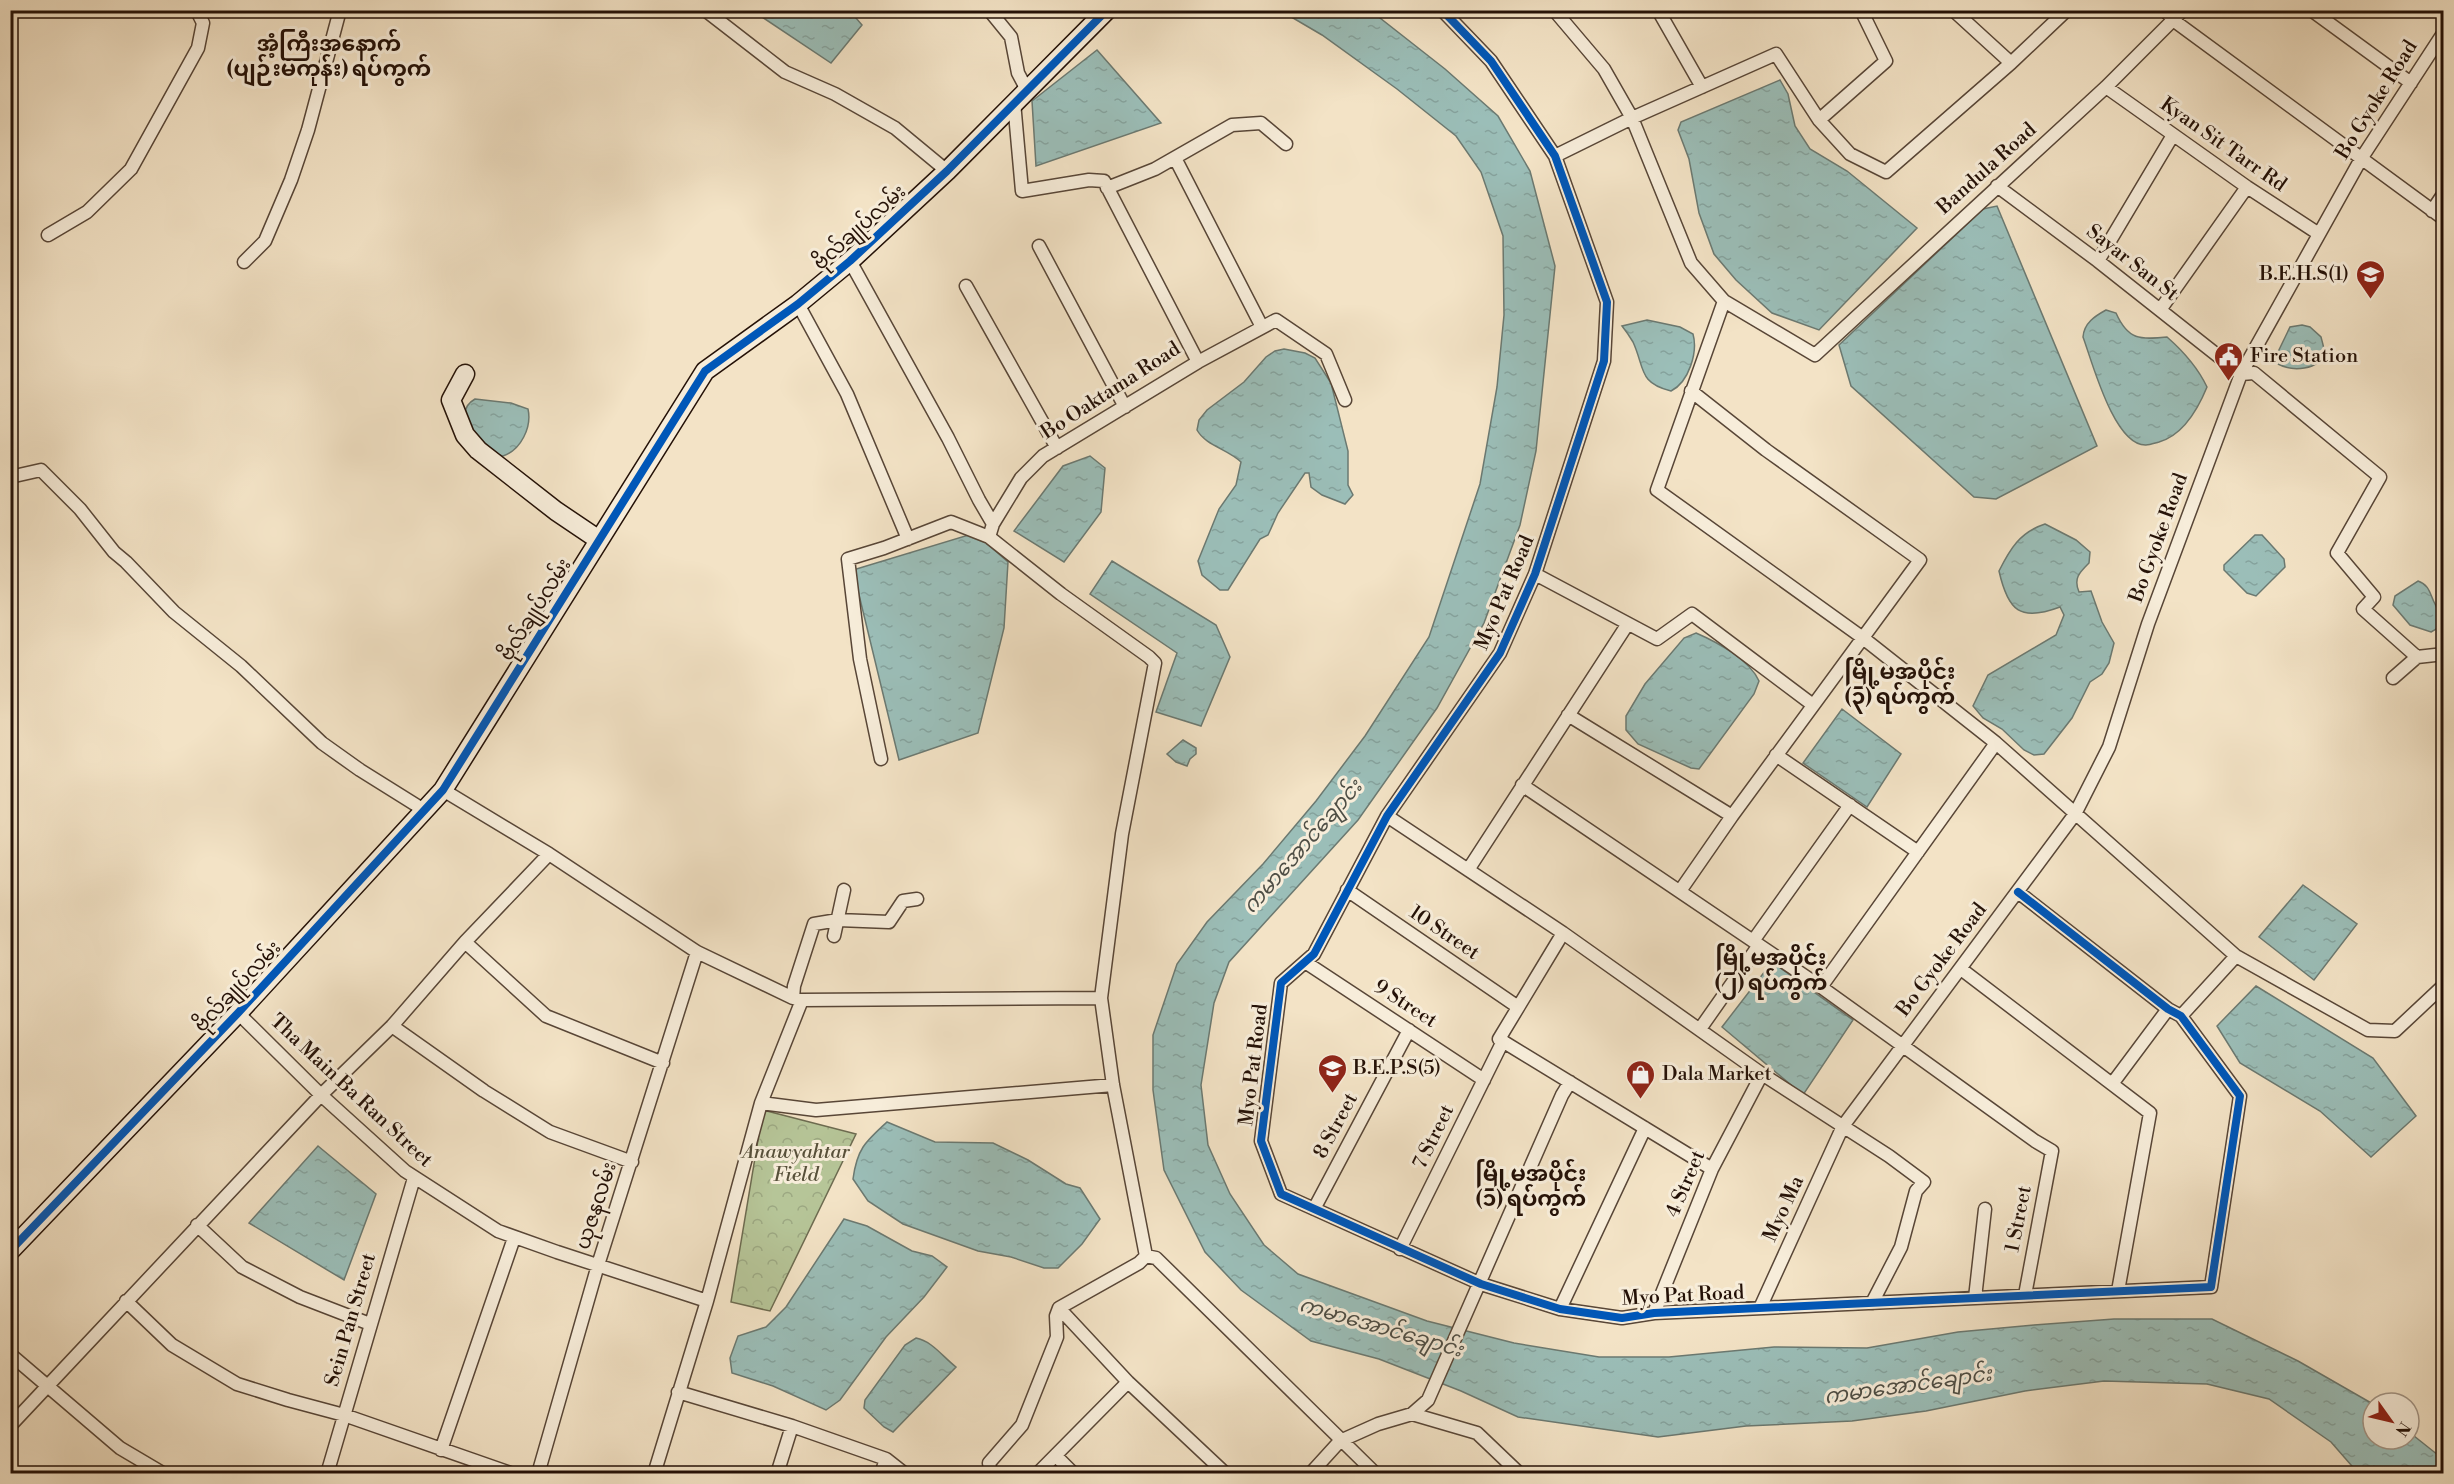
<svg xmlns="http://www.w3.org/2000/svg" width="2454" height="1484" viewBox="0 0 2454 1484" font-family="'Libre Bodoni','Noto Sans Myanmar',serif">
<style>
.park{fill:url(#park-crowns);stroke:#6d6b50;stroke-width:1.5}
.water{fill:url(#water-ripples);stroke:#6b7971;stroke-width:1.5}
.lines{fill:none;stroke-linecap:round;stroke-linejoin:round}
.street-casing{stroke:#584637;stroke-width:15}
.secondary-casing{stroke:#241107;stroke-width:21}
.street{stroke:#f7edda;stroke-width:12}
.secondary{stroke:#f7edda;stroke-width:18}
.cycleway-casing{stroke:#f7edda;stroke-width:11}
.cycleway{stroke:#0057b8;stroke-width:8}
.labels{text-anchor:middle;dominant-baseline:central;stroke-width:6;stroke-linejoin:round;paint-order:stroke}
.street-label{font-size:20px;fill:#241107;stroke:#f7edda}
.poi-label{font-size:20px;fill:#241107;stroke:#f7edda;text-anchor:start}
.park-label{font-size:20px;font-style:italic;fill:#57503a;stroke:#f7edda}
.water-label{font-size:21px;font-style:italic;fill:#4e4e45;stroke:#f7edda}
.quarter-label{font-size:22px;font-weight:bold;fill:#241107;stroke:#f7edda}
</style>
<defs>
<pattern id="park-crowns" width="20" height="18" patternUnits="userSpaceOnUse" patternTransform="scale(1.5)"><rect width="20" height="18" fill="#b6c598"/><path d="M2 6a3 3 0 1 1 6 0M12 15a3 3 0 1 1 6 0" fill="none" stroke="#9ca882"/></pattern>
<pattern id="water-ripples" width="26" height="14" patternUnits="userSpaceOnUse" patternTransform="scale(1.5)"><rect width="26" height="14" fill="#9bbeb8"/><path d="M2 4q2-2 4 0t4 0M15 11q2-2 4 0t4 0" fill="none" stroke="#85a29d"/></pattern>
</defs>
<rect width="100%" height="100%" fill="#f3e3c6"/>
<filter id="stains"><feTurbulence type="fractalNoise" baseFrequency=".00333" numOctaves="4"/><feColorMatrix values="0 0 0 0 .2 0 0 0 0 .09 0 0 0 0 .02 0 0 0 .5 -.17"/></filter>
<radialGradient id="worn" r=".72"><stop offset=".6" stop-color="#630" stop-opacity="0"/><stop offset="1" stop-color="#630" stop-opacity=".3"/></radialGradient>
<!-- park -->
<path class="park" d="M763,1110L856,1134L770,1311L731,1302Z"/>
<!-- water -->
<path class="water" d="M753,11H850L862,25L831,63Z
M1281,11H1371L1445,69L1498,116L1530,171L1555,266L1536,451L1520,525L1484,623L1437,708L1358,820L1229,962L1214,1003L1201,1085L1208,1145L1230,1194L1264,1245L1298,1274L1427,1321L1514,1343L1599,1357H1669L1774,1347L1867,1348L1958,1332L2034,1325L2114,1319H2212L2298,1361L2373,1404V1439H2409V1432L2443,1459V1473H2358L2331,1442L2269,1399L2207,1384L2104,1381L2025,1391L1926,1411L1852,1421L1746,1426L1658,1437L1518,1417L1461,1391L1379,1359L1311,1341L1241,1290L1205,1252L1164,1170L1153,1090V1035L1177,964L1207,922L1263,864L1316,801L1365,736L1429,637L1480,484L1497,387L1504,315L1503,236L1481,172L1456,136L1397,89L1322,35Z
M1097,50L1161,123L1036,166L1032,101Z
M1780,80L1788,94L1795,126L1810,149L1847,171L1917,228L1819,330L1772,313L1736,280L1714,254L1699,213L1689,159L1678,130L1681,122Z
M1997,206L2097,446L1996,499L1974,497L1851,386L1839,345L1983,209Z
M2106,310L2116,313C2128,340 2140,340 2167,337C2183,351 2198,368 2207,387C2198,409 2183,435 2159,442C2155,443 2150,445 2146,445C2114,446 2092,361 2083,337C2084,323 2095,316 2106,310Z
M1647,320L1680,327L1693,334C1698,352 1689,382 1671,391C1638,383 1645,368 1633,342C1630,337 1626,331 1622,326Z
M2302,325L2310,327L2321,337C2322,341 2324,347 2324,351C2320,372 2291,371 2278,364L2276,356L2290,327Z
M1284,349L1305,353L1315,358L1331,383L1348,451V485L1353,495L1345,504L1322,495L1311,487L1309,473H1305L1278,513L1268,535L1260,539L1228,590H1220L1202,575L1198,561L1219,509L1236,485L1241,462C1228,449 1206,446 1197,430L1199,420L1207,410L1244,382L1266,357L1275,351Z
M475,399L511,403L528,409C532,427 521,450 503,456C499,455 493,453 489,450C474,440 452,412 475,399Z
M1090,456L1105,468L1101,512L1064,562L1014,531L1063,466Z
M2045,524L2076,540L2090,552L2089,563C2080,572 2073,578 2079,592L2091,591L2102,622L2114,643L2109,663L2102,674L2090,682L2072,718L2044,754L2034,755L2024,750L2002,729L1983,718L1973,706L1988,675L2056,635L2064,615L2060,607C2020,622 2008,611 1999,571C2010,549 2020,532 2045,524Z
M975,533L1008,562L1004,628L978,733L899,760L853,570Z
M2255,535H2262L2284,559L2285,567L2256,596L2247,593L2224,570V565Z
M1112,561L1216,625L1230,657L1201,726L1156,712L1177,653L1090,594Z
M2418,581C2430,585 2430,595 2435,604C2441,616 2446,625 2431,632L2410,625L2393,605L2395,596Z
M1696,633C1717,642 1750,660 1759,681L1754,694L1699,769L1691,768L1638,744L1626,730V716L1645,684L1684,638Z
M1842,709L1901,754L1867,807L1803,763Z
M1183,740L1196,748V754L1190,759L1187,766L1176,762L1167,754Z
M2303,885L2357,924L2314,980L2259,937Z
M1772,962L1853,1020L1803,1095L1722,1027Z
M2256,986L2373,1058L2416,1116L2371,1157L2320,1111L2240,1063L2217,1026Z
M887,1122L935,1142L993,1143L1028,1160L1066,1184L1080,1188L1100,1219L1082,1244L1058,1268H1044L1011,1257L978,1251L903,1224L868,1201L853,1179C857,1149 865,1142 887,1122Z
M318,1146L376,1194L344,1280L249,1223Z
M844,1219L867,1226L912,1251L932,1256L947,1267L924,1297L886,1337L840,1400L826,1410L773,1386L732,1373L730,1358L738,1336L766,1327L786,1307Z
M916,1338C932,1341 943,1357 956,1367L893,1432L884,1427L864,1408L865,1400L905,1345Z"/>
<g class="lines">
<defs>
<path id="street" d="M705,10L785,72L835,94L895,128L947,171
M989,10L1011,37L1018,73L1027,90
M1442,10L1491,61L1555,156L1607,302L1604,361L1535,574L1500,653L1387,816L1314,954L1281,983L1261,1141L1281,1194L1481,1284L1560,1309L1622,1318L1654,1313L2211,1287L2240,1096L2181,1016L2168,1009L2018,892
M1554,10L1604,69L1632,118L1691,263L1724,301L1815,355L2106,87L2183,10
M1658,10L1702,87
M1953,10L2011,63
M2165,10L2173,20L2444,219
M2311,10L2411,83
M2106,87L2247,187L2319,234
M1014,102L1022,191L1089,180L1104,181L1198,362L1043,456L1021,478L993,524L989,537L1061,594L1149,657L1155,663L1122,834L1101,998L1113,1085L1146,1256
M1819,120L1886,61L1861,10
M1555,156L1632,118L1776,54L1819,120L1850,154L1886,172L2011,63L2067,10
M1175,158L1262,327
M1997,186L2098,261L2241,374L2254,373L2380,477L2337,553L2374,597L2363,609L2417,657
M1107,188L1155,169L1232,125L1261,123L1286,144
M2432,211L2444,193
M48,235L87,212L131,169L198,48L203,23L199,15L202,10
M1039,246L1125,407
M850,261L948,438L979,500L993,524
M2098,261L2173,135
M244,262L265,241L291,180L308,130L340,10
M966,286L1057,448
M1724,301L1657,490L1863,638L1996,743L2236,956L2368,1030L2395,1031L2444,985
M798,304L847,394L908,539
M2160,310L2247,187
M1198,362L1276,320L1326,354L1345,400
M10,477L41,470L80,509L114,552L126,562L174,612L241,666L322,743L360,770L424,810
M1535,574L1657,639L1692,614L1813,705
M2393,678L2417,657L2444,654
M1568,715L1732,816
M1776,755L1918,852
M881,759L860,659L848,559L884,548L951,522L989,537
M1522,785L1821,987L2035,1141L2052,1151L2025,1295
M443,790L549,854L697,952L793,998L802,1000L1101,998
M1387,816L1563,933L1762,1074L1889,1156L1924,1182L1916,1191L1901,1247L1872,1303
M1468,870L1627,625
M1347,890L1518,1007
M1680,891L1732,816L1920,560L1766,450L1691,391
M1563,933L1499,1039L1712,1169
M834,936L844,890
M1753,941L1850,805
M465,942L546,1016L663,1063
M1305,962L1484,1080
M1961,969L2150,1113L2118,1291
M1821,987L1996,743
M793,998L794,986L814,924L838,920L889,922L903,901L917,899
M238,1013L321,1095L405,1171L498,1231L557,1252L707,1301
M2181,1016L2236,956
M392,1026L484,1091L550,1132L632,1162
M1700,1029L1759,945
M2112,1084L2168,1009
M761,1103L816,1110L1113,1085
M1314,1209L1409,1030
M197,1225L242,1267L300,1297L370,1324
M1400,1249L1503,1041
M1975,1298L1985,1209
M126,1301L172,1345L237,1384L288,1400L344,1415L513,1474
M1059,1308L1128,1382L1226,1474
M1760,1308L1843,1126L2075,814L2109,747L2148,624L2241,374L2361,159L2444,32
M1560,1309L1645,1128
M1654,1313L1712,1169L1762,1074
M10,1354L120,1448L164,1474
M678,1392L792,1426L886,1459L905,1474
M1412,1414L1428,1400L1562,1095L1570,1082
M10,1426L321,1095L392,1026L465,942L549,854
M441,1450L514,1238
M1056,1456L1074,1474
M327,1474L414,1178
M538,1474L598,1265L697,952
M654,1474L707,1301L761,1103L802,1000
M777,1474L792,1426
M881,1474L886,1459
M991,1474L989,1463L1022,1425L1057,1337L1056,1316L1059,1308L1139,1263L1146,1256L1156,1258L1376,1474
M1037,1474L1128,1382
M1310,1474L1340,1441L1378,1424L1412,1414L1477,1433L1520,1474"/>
<path id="secondary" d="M465,374L451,400L465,435L478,450L556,511L599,540
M10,1251L238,1013L443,790L705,371L798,304L850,261L947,171L1107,10"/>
</defs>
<!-- street casing -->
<use href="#street" class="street-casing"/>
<!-- secondary casing -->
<use href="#secondary" class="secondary-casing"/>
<!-- street -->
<use href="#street" class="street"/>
<!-- secondary -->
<use href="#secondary" class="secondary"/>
<defs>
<path id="cycleway" d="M1442,10L1491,61L1555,156L1607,302L1604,361L1535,574L1500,653L1387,816L1314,954L1281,983L1261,1141L1281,1194L1481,1284L1560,1309L1622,1318L1654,1313L2211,1287L2240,1096L2181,1016L2168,1009L2018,892
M10,1251L238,1013L443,790L705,371L798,304L850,261L947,171L1107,10"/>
</defs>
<!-- cycleway casing -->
<use href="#cycleway" class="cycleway-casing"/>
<!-- cycleway -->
<use href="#cycleway" class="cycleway"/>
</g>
<!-- icons -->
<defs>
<symbol id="school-pin" viewBox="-11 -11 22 30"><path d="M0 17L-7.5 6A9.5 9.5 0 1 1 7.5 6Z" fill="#8f2418" stroke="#f7edda"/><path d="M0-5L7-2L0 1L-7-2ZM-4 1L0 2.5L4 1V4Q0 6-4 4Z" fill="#fff"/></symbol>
<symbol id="civic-pin" viewBox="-11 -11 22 30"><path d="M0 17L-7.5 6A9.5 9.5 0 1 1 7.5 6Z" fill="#8f2418" stroke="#f7edda"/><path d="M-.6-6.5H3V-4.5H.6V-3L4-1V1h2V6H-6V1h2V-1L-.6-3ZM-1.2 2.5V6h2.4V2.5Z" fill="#fff"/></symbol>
<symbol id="shop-pin" viewBox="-11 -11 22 30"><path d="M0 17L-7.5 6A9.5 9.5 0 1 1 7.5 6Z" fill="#8f2418" stroke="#f7edda"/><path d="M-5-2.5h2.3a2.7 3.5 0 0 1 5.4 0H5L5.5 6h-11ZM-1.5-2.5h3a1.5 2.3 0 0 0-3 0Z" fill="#fff"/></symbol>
</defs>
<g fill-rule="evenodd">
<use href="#school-pin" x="2354" y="258" width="33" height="45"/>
<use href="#civic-pin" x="2212" y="340" width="33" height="45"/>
<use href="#school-pin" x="1316" y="1052" width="33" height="45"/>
<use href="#shop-pin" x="1624" y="1058" width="33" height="45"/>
</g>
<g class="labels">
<!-- street labels -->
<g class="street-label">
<text transform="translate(2377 100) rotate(-58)">Bo Gyoke Road</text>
<text transform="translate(2223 145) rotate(35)">Kyan Sit Tarr Rd</text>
<text transform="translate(1987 169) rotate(-42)">Bandula Road</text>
<text transform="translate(860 228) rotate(-42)">ဗိုလ်ချုပ်လမ်း</text>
<text transform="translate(2132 263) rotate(38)">Sayar San St</text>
<text transform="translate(1111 391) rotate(-33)">Bo Oaktama Road</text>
<text transform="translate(2159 538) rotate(-70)">Bo Gyoke Road</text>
<text transform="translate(1505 593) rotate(-67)">Myo Pat Road</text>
<text transform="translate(536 610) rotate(-58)">ဗိုလ်ချုပ်လမ်း</text>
<text transform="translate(1444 933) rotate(34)">10 Street</text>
<text transform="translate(1942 960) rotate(-53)">Bo Gyoke Road</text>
<text transform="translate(238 987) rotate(-47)">ဗိုလ်ချုပ်လမ်း</text>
<text transform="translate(1405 1004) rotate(33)">9 Street</text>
<text transform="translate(1254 1065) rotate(-83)">Myo Pat Road</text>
<text transform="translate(351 1091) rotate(43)">Tha Main Ba Ran Street</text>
<text transform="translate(1336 1126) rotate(-62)">8 Street</text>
<text transform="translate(1434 1137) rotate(-64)">7 Street</text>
<text transform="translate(1686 1184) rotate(-67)">4 Street</text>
<text transform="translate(597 1206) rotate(-72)">ယုဇနလမ်း</text>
<text transform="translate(1784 1209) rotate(-65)">Myo Ma</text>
<text transform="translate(2019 1219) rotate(-79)">1 Street</text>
<text transform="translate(1683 1296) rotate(-3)">Myo Pat Road</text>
<text transform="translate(351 1320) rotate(-74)">Sein Pan Street</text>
</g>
<!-- poi labels -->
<g class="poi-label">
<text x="2349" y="274" text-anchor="end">B.E.H.S(1)</text>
<text x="2250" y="356">Fire Station</text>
<text x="1353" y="1068">B.E.P.S(5)</text>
<text x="1662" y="1074">Dala Market</text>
</g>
<!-- park labels -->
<g class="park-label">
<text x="796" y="1152">Anawyahtar<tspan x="796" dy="23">Field</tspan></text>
</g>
<!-- water labels -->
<g class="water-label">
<text transform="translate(1303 847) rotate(-49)">ကမာအောင်ချောင်း</text>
<text transform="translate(1381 1328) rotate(16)">ကမာအောင်ချောင်း</text>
<text transform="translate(1908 1386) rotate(-8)">ကမာအောင်ချောင်း</text>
</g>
<!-- quarter labels -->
<g class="quarter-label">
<text x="329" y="44">အံ့ကြီးအနောက်<tspan x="329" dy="25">(ပျဉ်းမကုန်း) ရပ်ကွက်</tspan></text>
<text x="1900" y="672">မြို့မအပိုင်း<tspan x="1900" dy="25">(၃) ရပ်ကွက်</tspan></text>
<text x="1771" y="958">မြို့မအပိုင်း<tspan x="1771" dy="25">(၂) ရပ်ကွက်</tspan></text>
<text x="1531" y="1174">မြို့မအပိုင်း<tspan x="1531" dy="25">(၁) ရပ်ကွက်</tspan></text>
</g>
</g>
<!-- margin -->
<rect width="2454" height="1484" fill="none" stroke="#f3e3c6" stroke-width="36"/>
<rect x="12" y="12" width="2430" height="1460" fill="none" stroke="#241107" stroke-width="3"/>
<rect x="18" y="18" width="2418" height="1448" fill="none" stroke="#241107" stroke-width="1.5"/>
<!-- north arrow -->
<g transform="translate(2391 1421) rotate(124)"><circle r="28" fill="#f7edda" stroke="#a39586" stroke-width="1.5"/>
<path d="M0-4.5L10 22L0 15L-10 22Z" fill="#8f2418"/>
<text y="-9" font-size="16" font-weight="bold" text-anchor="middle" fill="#241107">N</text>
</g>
<rect width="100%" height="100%" filter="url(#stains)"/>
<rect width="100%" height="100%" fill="url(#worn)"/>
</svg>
